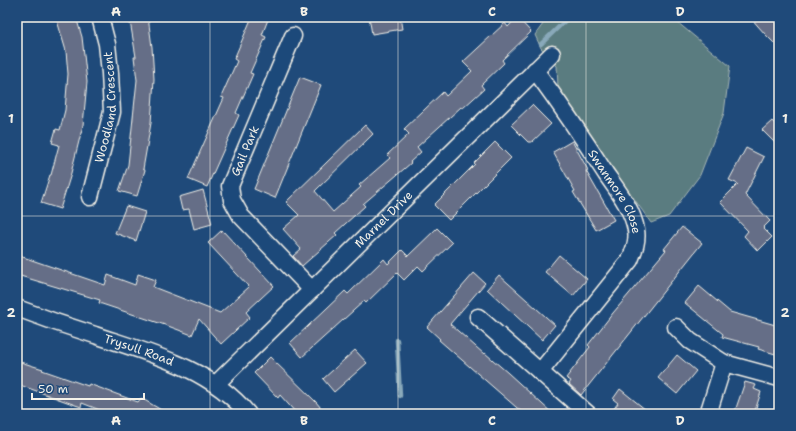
<svg xmlns="http://www.w3.org/2000/svg" width="796" height="431" viewBox="0 0 796 431" font-family="'Shantell Sans',sans-serif">
<style>
.green{fill:#5a7c80;stroke:#a7b6b4}
.lines{fill:none;stroke-linecap:round;stroke-linejoin:round}
.stream{stroke:#89a9ba;stroke-width:4.5}
.building{fill:#656e87;stroke:#f4f1e8}
.minor-casing{stroke:#f4f1e8;stroke-width:19}
.minor{stroke:#1f4a7a;stroke-width:16}
.grid{fill:none;stroke:#f4f1e8;stroke-width:1;stroke-opacity:0.55}
.labels{text-anchor:middle;dominant-baseline:central;stroke-width:3;stroke-linejoin:round;paint-order:stroke}
.street-label{font-size:12px;fill:#f4f1e8;stroke:#1f4a7a}
.neatline{fill:none;stroke:#f4f1e8;stroke-width:1.5}
.grid-label{font-size:13px;text-anchor:middle;font-weight:bold;fill:#f4f1e8}
</style>
<rect width="100%" height="100%" fill="#1f4a7a"/>
<filter id="ink" filterUnits="userSpaceOnUse"><feTurbulence type="fractalNoise" baseFrequency=".025" numOctaves="2"/><feDisplacementMap in="SourceGraphic" scale="8" xChannelSelector="R" yChannelSelector="G"/><feConvolveMatrix kernelMatrix="1 2 1 2 8 2 1 2 1" color-interpolation-filters="sRGB"/></filter>
<g filter="url(#ink)">
<!-- green -->
<path class="green" d="M548,17H671L730,66L724,113L700,175L669,216L651,223L600,150L558,87L557,66L541,48L535,35Z"/>
<g class="lines">
<!-- stream -->
<path class="stream" d="M541,44L569,17
M397,340L400,396"/>
</g>
<!-- building -->
<path class="building" d="M56,17H76L82,37L87,82L83,125L70,177L60,209L41,203L50,175H51L59,145L52,143L56,129L60,130L65,110L68,74L66,51Z
M128,17H148L152,47L154,79L151,123L143,169L145,170L137,196L119,191L128,165L137,80L134,57H136L131,27Z
M252,17H269L262,35L266,37L250,73L253,74L236,113L239,115L207,187L188,179L224,98L221,97L237,61L234,59Z
M369,17H400L402,29L372,34Z
M517,17L531,32L502,60L504,63L481,85L484,89L463,108L461,107L417,147L421,152L410,162L411,163L363,204L365,206L335,233L337,235L302,266L293,256L301,249L283,229L299,215L286,202L365,125L373,134L315,191L333,212L361,187L359,185L390,158L387,155L409,134L404,129L443,92L446,96L472,71L463,62L505,23L508,27Z
M750,17H779V48L765,34Z
M300,77L321,85L275,198L254,189Z
M532,105L551,124L532,142H528L511,125Z
M772,121L779,128V147L762,130Z
M572,141L588,170L586,171L614,220L596,230L573,192L575,191L553,152Z
M495,142L511,158L449,220L434,205L475,164L474,163Z
M746,148L764,157L745,195L770,221L763,228L772,237L758,251L744,236L748,231L720,202L738,184L729,180Z
M203,190L212,224L194,229L189,209L182,210L179,197Z
M126,206L145,212L136,241L115,233Z
M682,227L702,243L581,395L569,384L571,381L566,378L590,347L588,345L613,313L666,250L664,249Z
M437,228L452,243L423,271L418,266L404,280L397,273L366,303L364,301L302,357L290,343L345,291L348,294L384,259L388,264L402,250L408,256Z
M222,230L274,286L246,312L250,317L221,344L199,319L192,335L168,326L99,303L100,300L17,275V255L105,285L108,275L135,285L138,274L156,280L153,287L220,313L249,287L208,243Z
M559,255L587,279L573,296L545,272Z
M474,273L485,283L450,324L484,354L485,353L508,373L553,414H524L439,340L440,339L427,327Z
M499,275L555,325L542,340L487,289Z
M699,286L730,312L779,326V355L758,349L759,347L722,337L723,334L685,303Z
M355,350L367,363L334,392L323,379Z
M677,355L696,371L677,394L658,378Z
M270,357L316,402L326,414H297L280,395L278,398L254,373Z
M17,361L43,369L42,370L88,386L89,384L138,402L141,398L168,414H110L82,403L81,407L17,384Z
M745,382L756,385L754,389L761,392L754,414H734Z
M620,389L651,414H610L618,403L613,399Z"/>
<g class="lines">
<defs>
<g id="minor">
<path d="M293,36L230,186L232,200L241,216L312,290"/>
<path id="s1" d="M535,70C560,104 583,138 606,174C618,191 633,210 636,230C638,241 634,250 630,260L540,372"/>
<path id="s2" d="M90,197L112,112L110,73L107,44L100,17"/>
<path id="s3" d="M17,308C43,318 69,327 95,335C149,353 210,368 248,414"/>
<path d="M478,317L588,414"/>
<path d="M676,327L690,341L724,363L779,378"/>
<path id="s4" d="M216,384L552,54"/>
<path d="M708,414L724,363"/>
</g>
</defs>
<!-- minor casing -->
<use href="#minor" class="minor-casing"/>
<!-- minor -->
<use href="#minor" class="minor"/>
</g>
</g>
<!-- grid -->
<path class="grid" d="M210,17V414M398,17V414M586,17V414M17,216H779"/>
<g class="labels">
<!-- street labels -->
<g class="street-label">
<text stroke="none"><textPath href="#s2" startOffset="92">Woodland Crescent</textPath></text>
<text transform="translate(245 151) rotate(-67)">Gail Park</text>
<text stroke="none"><textPath href="#s1" startOffset="146">Swanmore Close</textPath></text>
<text stroke="none"><textPath href="#s4" startOffset="235">Marnel Drive</textPath></text>
<text stroke="none"><textPath href="#s3" startOffset="129">Trysull Road</textPath></text>
</g>
</g>
<!-- margin -->
<rect width="796" height="431" fill="none" stroke="#1f4a7a" stroke-width="44"/>
<!-- scale -->
<path d="M32 393v6h112v-6" fill="none" stroke="#f4f1e8" stroke-width="2"/>
<text x="38" y="393" font-size="12" fill="#f4f1e8" stroke="#1f4a7a" stroke-width="3" paint-order="stroke">50 m</text>
<rect x="22" y="22" width="752" height="387" class="neatline"/>
<g class="grid-label">
<text x="116" y="16">A</text>
<text x="304" y="16">B</text>
<text x="492" y="16">C</text>
<text x="680" y="16">D</text>
<text x="11" y="123">1</text>
<text x="785" y="123">1</text>
<text x="11" y="317">2</text>
<text x="785" y="317">2</text>
<text x="116" y="425">A</text>
<text x="304" y="425">B</text>
<text x="492" y="425">C</text>
<text x="680" y="425">D</text>
</g>
</svg>
